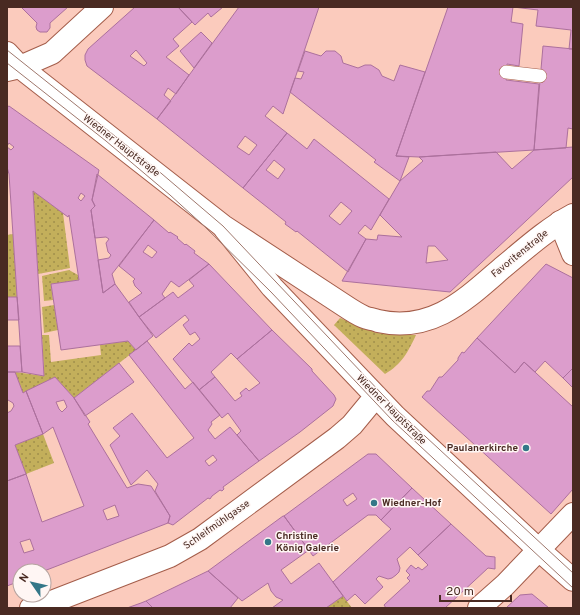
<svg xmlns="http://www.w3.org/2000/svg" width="580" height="615" viewBox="0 0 580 615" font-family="Overpass,sans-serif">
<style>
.grass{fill:url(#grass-dots)}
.building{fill:#dc9dcc;stroke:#ac709d;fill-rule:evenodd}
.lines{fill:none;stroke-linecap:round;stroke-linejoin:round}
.service-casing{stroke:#a45d4a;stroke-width:14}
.minor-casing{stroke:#a45d4a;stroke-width:24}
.tertiary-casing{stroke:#a45d4a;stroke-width:24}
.secondary-casing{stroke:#a45d4a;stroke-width:24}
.service{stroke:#fff;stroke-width:13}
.minor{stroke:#fff;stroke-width:22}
.tertiary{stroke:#fff;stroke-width:22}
.secondary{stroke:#fff;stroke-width:22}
.tram{stroke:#9f786d;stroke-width:1}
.poi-dot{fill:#347788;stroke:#fff6f4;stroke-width:1.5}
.labels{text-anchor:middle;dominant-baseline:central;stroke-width:3;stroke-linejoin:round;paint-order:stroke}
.street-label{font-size:10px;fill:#492a22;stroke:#fff6f4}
.poi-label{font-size:10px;font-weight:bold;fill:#492a22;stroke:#fff6f4;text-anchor:start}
</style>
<defs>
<pattern id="grass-dots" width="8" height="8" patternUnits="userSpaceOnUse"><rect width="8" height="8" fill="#c3af5b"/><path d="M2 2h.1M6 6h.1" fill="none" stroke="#a08f4b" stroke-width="1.8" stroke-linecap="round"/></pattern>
</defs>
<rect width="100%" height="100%" fill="#fbcbbd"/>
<!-- grass -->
<path class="grass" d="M33,191L63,213L70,268L38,274Z
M13,234L17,297H7V235Z
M69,270L78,275L79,280L51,284L53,300L44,301L42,276Z
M54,305L58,330L44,333L42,307Z
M340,318L377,333L399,335H416C408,352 402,364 385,374L334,325Z
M42,335H49L51,362L101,355L100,345L128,341L136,350L74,398L55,377L23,393L15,372L44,376Z
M43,434L54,463L26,474L15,445Z
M343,596L352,608H326Z"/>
<!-- building -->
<path class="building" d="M21,7H68L50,23V28L47,32H40L37,30L36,27L37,23Z
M135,7H178L192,22L173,39L179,46L166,57L189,75L176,94L168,88L164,95L171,101L157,119L87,66L85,60V55L88,49ZM136,50L147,63L144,66L130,56Z
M178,7H223L211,17L208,13L195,25Z
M239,7H319L283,114L273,106L265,116L287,133L243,188L157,119ZM245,136L257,145L249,155L237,147Z
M448,7H573V49H569L571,30L536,26L538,10L513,7L511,22L523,24L519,66L507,64L506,80L539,84L534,150L419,157L396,156Z
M201,32L212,43L194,68L180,51Z
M543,46L573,49V129L568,128L566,148L534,150Z
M305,51L321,56L326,51H335L341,56L343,63L358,68L365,65H371L379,70L382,76L394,81L400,65L425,72L396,156L409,157L400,181L374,162L376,160L290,92L295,78L301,79L304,72L298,71Z
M9,106L99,170L92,200L95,206L91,210L103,293L115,284L153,336L136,350L128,341L61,350L51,284L79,280L69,215L68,217L33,191L44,376L22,372L9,174L7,167V147L11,150L14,147L9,143L7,146V107ZM81,193L85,196L81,201L78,198Z
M287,133L307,149L314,139L389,199L371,230L365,225L358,233L366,239L348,272L297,231L296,232L285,224L286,222L243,188ZM274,160L285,169L278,179L266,170ZM341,202L352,211L340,225L329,216Z
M573,147V177L450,292L342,281L366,239L377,240L378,235L402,237L380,215L400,181L423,161L419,157L496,152L512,169L534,150ZM428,246H435L448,260L426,263Z
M97,174L154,220L112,274L115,284L103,293L98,260L109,258L111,255L108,252L106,243L109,239L106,237L95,238L91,210L95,206L92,200Z
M154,220L169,233L170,232L178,237L177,238L185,245L186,244L195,251L194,253L209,264L179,287L171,281L162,294L165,298L139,317L129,302L142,293L135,286L133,281L135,279L119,266ZM148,245L157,252L152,258L143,252Z
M209,264L272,330L237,359L231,353L211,372L215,377L199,390L173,359L189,343L192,346L200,339L195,332L190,335L183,325L189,320L185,315L156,338L139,317L173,292L178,298L194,286L189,280Z
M546,264L573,278V368L563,378L545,361L535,372L524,362L515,373L477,338Z
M7,297H17L19,320H7Z
M272,330L312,369V371L334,395L336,399L333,406L300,432L259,461L237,435L241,431L228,413L222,418L199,390L215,377L235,401L242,396L240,393L246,388L249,391L260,383L237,359Z
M477,338L515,373L524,362L573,407V489L551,514L422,397L427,391H430L439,377H442L458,360V358L462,352L464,353Z
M147,341L185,389L193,382L220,415L211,422L212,424L208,430L215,439L230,427L259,461L223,487L224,489L222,491L220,490L212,496L210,499L208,498L173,525L168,523L170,516L155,491L158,484L147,470L131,485L110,445L120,436L113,428L132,413L167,458L194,438L129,355ZM213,455L217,460L209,466L205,461Z
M7,346H20L22,372H7Z
M119,363L134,382L85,416L74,398Z
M573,368V388L563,378Z
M7,372H15L23,393L26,391L43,434L15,445L26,474L7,481V413L11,411L14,406L13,403L8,400L7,401Z
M55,377L74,398L90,422L88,424L127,488L138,484L151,486L170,516L168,523L44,571H20V581L7,586V481L26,474L42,522L84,506L53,427L43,434L26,391ZM64,400L67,407L62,412L59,409L56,402ZM115,505L119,516L107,520L103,510ZM30,539L34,550L24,553L20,542Z
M368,454H376L412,488L381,520L376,515H368L313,556L284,516ZM353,493L357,499L347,506L343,500Z
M412,488L451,524L418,555L410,547L397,559L400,568L399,572L396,575L392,578L388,579L379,576L376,579L383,587L365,604L355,594L347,601L333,582L391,529L381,520Z
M283,516H284L309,550L281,570L291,584L319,563L343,596L326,608H272L283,600L276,597L271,591L268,583L242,601L208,571Z
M451,524L486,556L495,557V569L488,568L445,608H386L384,605L410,581L407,578L410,575L406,571L411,565L416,569L418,567L422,570L428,565L418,555Z
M208,571L238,598L230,608H153L146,601Z
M532,594L549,608H506L520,595Z
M146,601L153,608H127L141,603Z"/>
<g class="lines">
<defs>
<path id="service" d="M506,72L540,76"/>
<path id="minor" d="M7,70L20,67L52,53L102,7
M560,222L573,254
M225,229L272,287L395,416L539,550
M31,608L49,603L170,556L200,539L337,438L352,425L376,396"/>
<path id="tertiary" d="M539,550L573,580"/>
<path id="secondary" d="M7,53L20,67L223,226L345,306C351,310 357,314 364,317C368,319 374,319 378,321C432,333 465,300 502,268C525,249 547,229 573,215
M479,608L505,585L573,514"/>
</defs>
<!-- service casing -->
<use href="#service" class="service-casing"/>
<!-- minor casing -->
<use href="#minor" class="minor-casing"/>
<!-- tertiary casing -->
<use href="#tertiary" class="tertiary-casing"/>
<!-- secondary casing -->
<use href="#secondary" class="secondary-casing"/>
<!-- service -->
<use href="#service" class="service"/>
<!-- minor -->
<use href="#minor" class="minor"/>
<!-- tertiary -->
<use href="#tertiary" class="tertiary"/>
<!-- secondary -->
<use href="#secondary" class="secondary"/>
<!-- tram -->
<path class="tram" d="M7,50L155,168L223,226L399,412L573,573
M7,63L106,141L170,195L203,225L271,292L392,420L573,588"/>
</g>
<!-- markers -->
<g class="poi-dot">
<circle cx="526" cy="448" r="4"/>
<circle cx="374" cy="503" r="4"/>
<circle cx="268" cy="542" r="4"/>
</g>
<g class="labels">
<!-- street labels -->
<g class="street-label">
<text transform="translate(121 146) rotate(38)">Wiedner Hauptstraße</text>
<text transform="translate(520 254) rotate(-39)">Favoritenstraße</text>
<text transform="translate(391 410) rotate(45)">Wiedner Hauptstraße</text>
<text transform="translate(217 525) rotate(-35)">Schleifmühlgasse</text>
</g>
<!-- poi labels -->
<g class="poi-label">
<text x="518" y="448" text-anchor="end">Paulanerkirche</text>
<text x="382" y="503">Wiedner-Hof</text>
<text x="276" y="536">Christine<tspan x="276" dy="12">König Galerie</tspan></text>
</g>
</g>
<!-- border -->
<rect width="580" height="615" fill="none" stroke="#492a22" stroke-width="16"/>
<!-- north arrow -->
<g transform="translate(32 583) rotate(304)"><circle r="19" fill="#fff6f4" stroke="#b6a4a0"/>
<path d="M0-3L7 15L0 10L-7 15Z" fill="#347788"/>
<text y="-6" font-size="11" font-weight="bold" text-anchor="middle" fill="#492a22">N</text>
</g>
<!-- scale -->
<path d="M440 595v6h71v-6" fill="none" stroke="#492a22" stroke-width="2"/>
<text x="446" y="595" font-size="12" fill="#492a22" stroke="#fff6f4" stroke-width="3" paint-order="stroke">20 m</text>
</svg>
